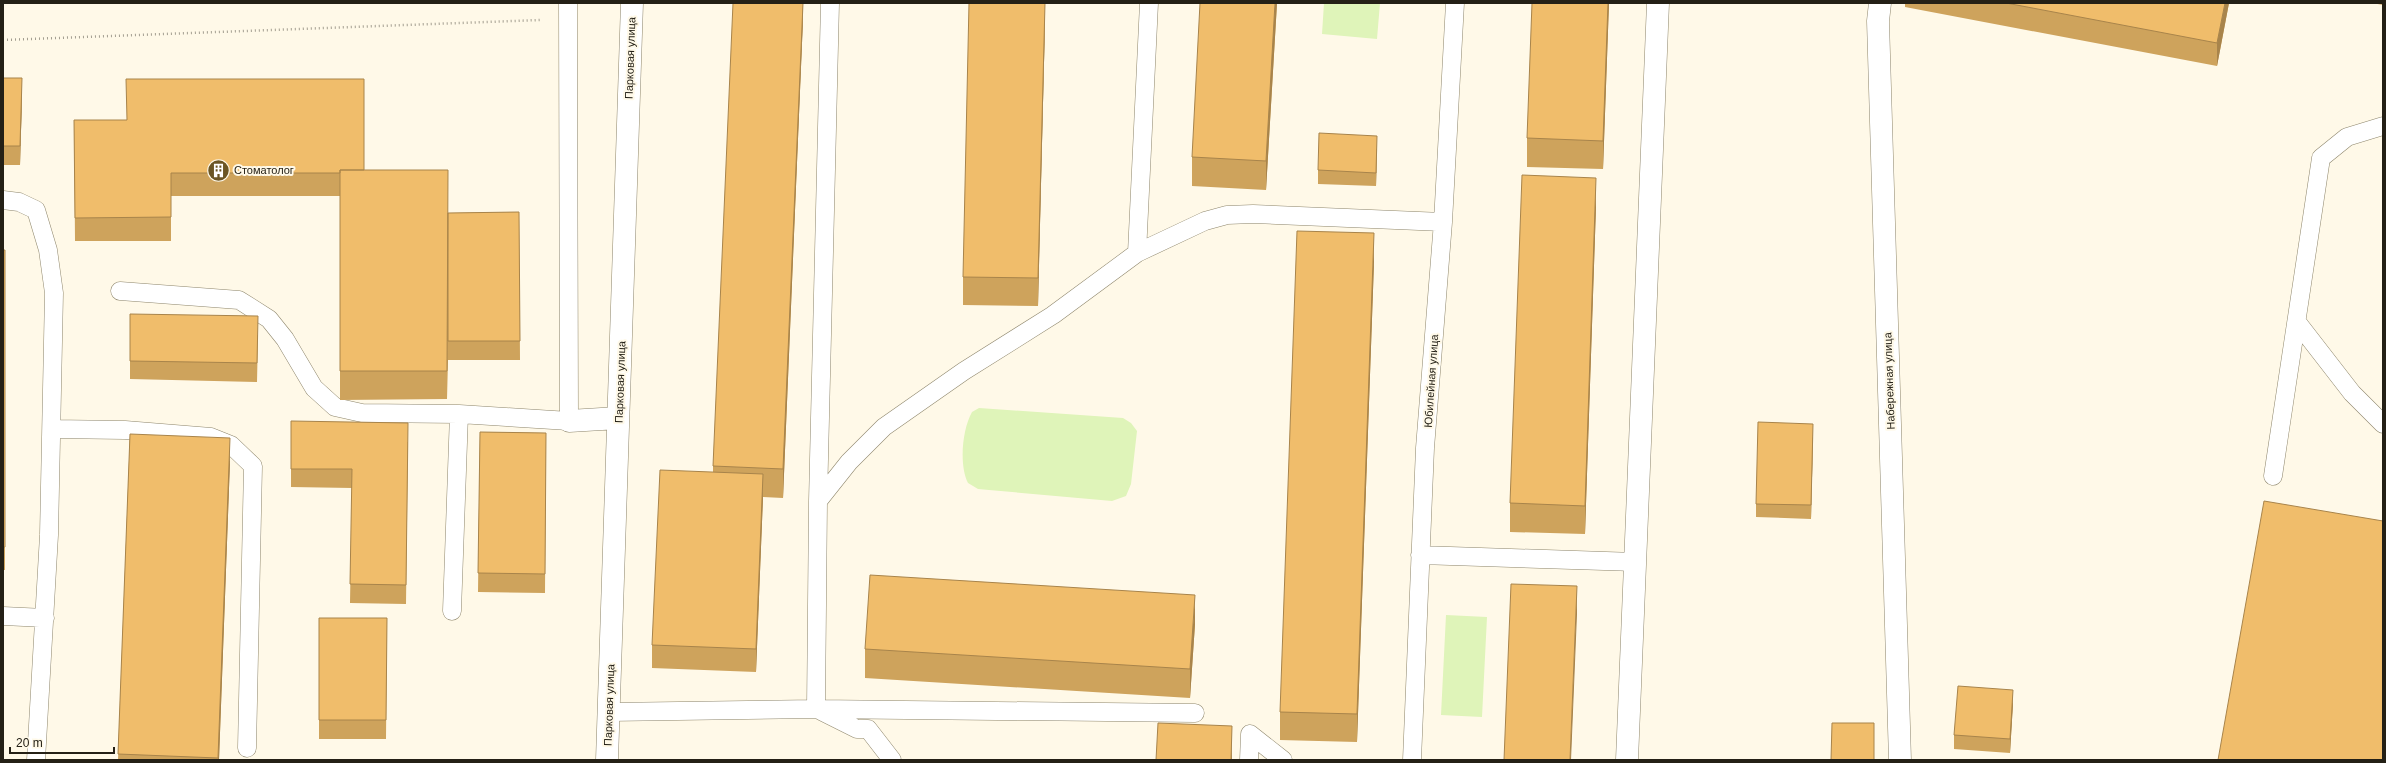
<svg xmlns="http://www.w3.org/2000/svg" width="2386" height="763" viewBox="0 0 2386 763" font-family="Helvetica,sans-serif">
<style>
.green{fill:#dff4b9}
.lines{fill:none;stroke-linecap:round;stroke-linejoin:round}
.lane-casing{stroke:#8e866c;stroke-width:19}
.street-casing{stroke:#8e866c;stroke-width:23}
.path{stroke:#a29d8f;stroke-width:2.5;stroke-dasharray:1 3;stroke-linecap:butt}
.lane{stroke:#fff;stroke-width:18}
.street{stroke:#fff;stroke-width:22}
.wall{fill:#cea35c}
.shaded-wall{fill:#a8844b}
.building{fill:#f0bd6b;stroke:#a8844b}
.labels{text-anchor:middle;dominant-baseline:central;stroke-width:4;stroke-linejoin:round;paint-order:stroke}
.street-label{font-size:11px;fill:#242016;stroke:#fff9e8}
.poi-label{font-size:11px;fill:#242016;stroke:#fff9e8;text-anchor:start}
</style>
<rect width="100%" height="100%" fill="#fff9e8"/>
<!-- green -->
<path class="green" d="M1324,3H1380L1377,39L1322,34Z
M979,408L1123,418L1131,423L1137,431L1131,484L1126,496L1112,501L989,490L978,489L968,483C959,465 962,430 972,412Z
M1446,615L1487,617L1482,717L1441,715Z"/>
<g class="lines">
<defs>
<path id="lane" d="M3,200L19,202L36,210L48,250L54,293L49,535L36,760
M1137,253L1149,3
M120,291L239,300L269,319L285,339L314,388L335,407L362,413L459,414L569,421L568,3
M2297,322L2352,393L2383,424
M52,429L125,430L211,437L231,445L253,466L247,748
M2273,476L2321,158L2347,137L2383,126
M818,501L849,462L884,427L964,371L1053,315L1137,253L1205,221L1227,215L1253,214L1443,222
M1420,555L1636,562
M452,611L459,414
M3,616L45,618
M816,709L1195,713
M821,711L857,729H868L892,760
M609,712L816,709L818,501L830,3
M1250,734L1283,760
M1249,760L1250,734
M1412,760L1425,448L1443,222L1455,3"/>
<path id="street" d="M1880,3L1878,21L1900,760
M569,421L618,418
M607,760L632,3
M1627,760L1658,3"/>
</defs>
<!-- lane casing -->
<use href="#lane" class="lane-casing"/>
<!-- street casing -->
<use href="#street" class="street-casing"/>
<!-- path -->
<path class="path" d="M3,40L540,20"/>
<!-- lane -->
<use href="#lane" class="lane"/>
<!-- street -->
<use href="#street" class="street"/>
</g>
<!-- wall -->
<path class="wall" d="M803,3V19L783,498L763,497L756,672L652,668V645L713,472V466Z
M1277,3L1266,190L1192,186V157Z
M1609,3L1603,169L1527,167V138Z
M1905,3H2229L2217,66L1905,7Z
M2372,3H2383V5Z
M1045,22L1038,306L963,305V277Z
M3,78L22,97L20,165H3Z
M74,120L364,170L448,213L519,212L520,360H448L447,399L340,400V196H171V241H75Z
M1377,149L1376,186L1318,184V170Z
M1596,206L1585,534L1510,532V503Z
M3,250L5,547V570H3Z
M1374,262L1357,742L1280,740V712Z
M130,314L258,335L257,382L130,379Z
M291,421L408,442L406,604L350,603L352,488L291,487Z
M480,432L546,433L545,593L478,592Z
M130,434L230,461L219,760H118Z
M1813,437L1811,519L1756,517V504Z
M319,618H387L386,739H319Z
M1195,624L1190,698L865,678V649Z
M2013,703L2010,753L1954,749V735Z"/>
<!-- shaded-wall -->
<path class="shaded-wall" d="M803,3V19L783,498V469Z
M1045,3V22L1038,306V278Z
M1275,3H1277L1266,190V161Z
M1608,3H1609L1603,169V141Z
M2225,3H2229L2217,66V43Z
M22,78V97L20,165V146Z
M1377,136V149L1376,186V173Z
M1596,178V206L1585,534V506Z
M1374,233V262L1357,742V714Z
M1813,424V437L1811,519V505Z
M230,438V461L219,760H218Z
M763,474V497L756,672V649Z
M1577,586V614L1571,760H1570Z
M1195,595V624L1190,698V669Z
M2013,690V703L2010,753V739Z
M1232,726V760H1231Z"/>
<!-- building -->
<path class="building" d="M733,3H803L783,469L713,466Z
M969,3H1045L1038,278L963,277Z
M1200,3H1275L1266,161L1192,157Z
M1532,3H1608L1603,141L1527,138Z
M2006,3H2225L2217,43Z
M3,78H22L20,146H3Z
M126,79H364V170H340V173H171V217L75,218L74,120H127Z
M1319,133L1377,136L1376,173L1318,170Z
M340,170H448L447,371H340Z
M1522,175L1596,178L1585,506L1510,503Z
M519,212L520,341H448V213Z
M1297,231L1374,233L1357,714L1280,712Z
M3,250H5V547H3Z
M130,314L258,316L257,363L130,361Z
M291,421L408,423L406,585L350,584L352,469H291Z
M1758,422L1813,424L1811,505L1756,504Z
M480,432L546,433L545,574L478,573Z
M130,434L230,438L218,758L118,754Z
M660,470L763,474L756,649L652,645Z
M2264,501L2383,521V760H2218Z
M870,575L1195,595L1190,669L865,649Z
M1511,584L1577,586L1570,760H1504Z
M319,618H387L386,720H319Z
M1958,686L2013,690L2010,739L1954,735Z
M1158,723L1232,726L1231,760H1156Z
M1832,723H1874V760H1831Z"/>
<!-- icons -->
<defs>
<symbol id="building-disc" viewBox="-11 -11 22 22"><circle r="9.5" fill="#6b5524" stroke="#fff9e8"/><path d="M-4-6H4V6H1V3H-1V6H-4ZM-2.5-4.3h1.7v1.8h-1.7ZM.8-4.3h1.7v1.8H.8ZM-2.5-1h1.7V.8h-1.7ZM.8-1h1.7V.8H.8Z" fill="#fff"/></symbol>
</defs>
<g fill-rule="evenodd">
<use href="#building-disc" x="206" y="158" width="25" height="25"/>
</g>
<g class="labels">
<!-- street labels -->
<g class="street-label">
<text transform="translate(630 58) rotate(-88)">Парковая улица</text>
<text transform="translate(1431 381) rotate(-86)">Юбилейная улица</text>
<text transform="translate(1889 381) rotate(-92)">Набережная улица</text>
<text transform="translate(620 382) rotate(-88)">Парковая улица</text>
<text transform="translate(609 705) rotate(-88)">Парковая улица</text>
</g>
<!-- poi labels -->
<g class="poi-label">
<text x="234" y="170">Стоматолог</text>
</g>
</g>
<!-- border -->
<rect width="2386" height="763" fill="none" stroke="#242016" stroke-width="8"/>
<!-- scale -->
<path d="M10 747v6h104v-6" fill="none" stroke="#242016" stroke-width="2"/>
<text x="16" y="747" font-size="12" fill="#242016" stroke="#fff9e8" stroke-width="3" paint-order="stroke">20 m</text>
</svg>
